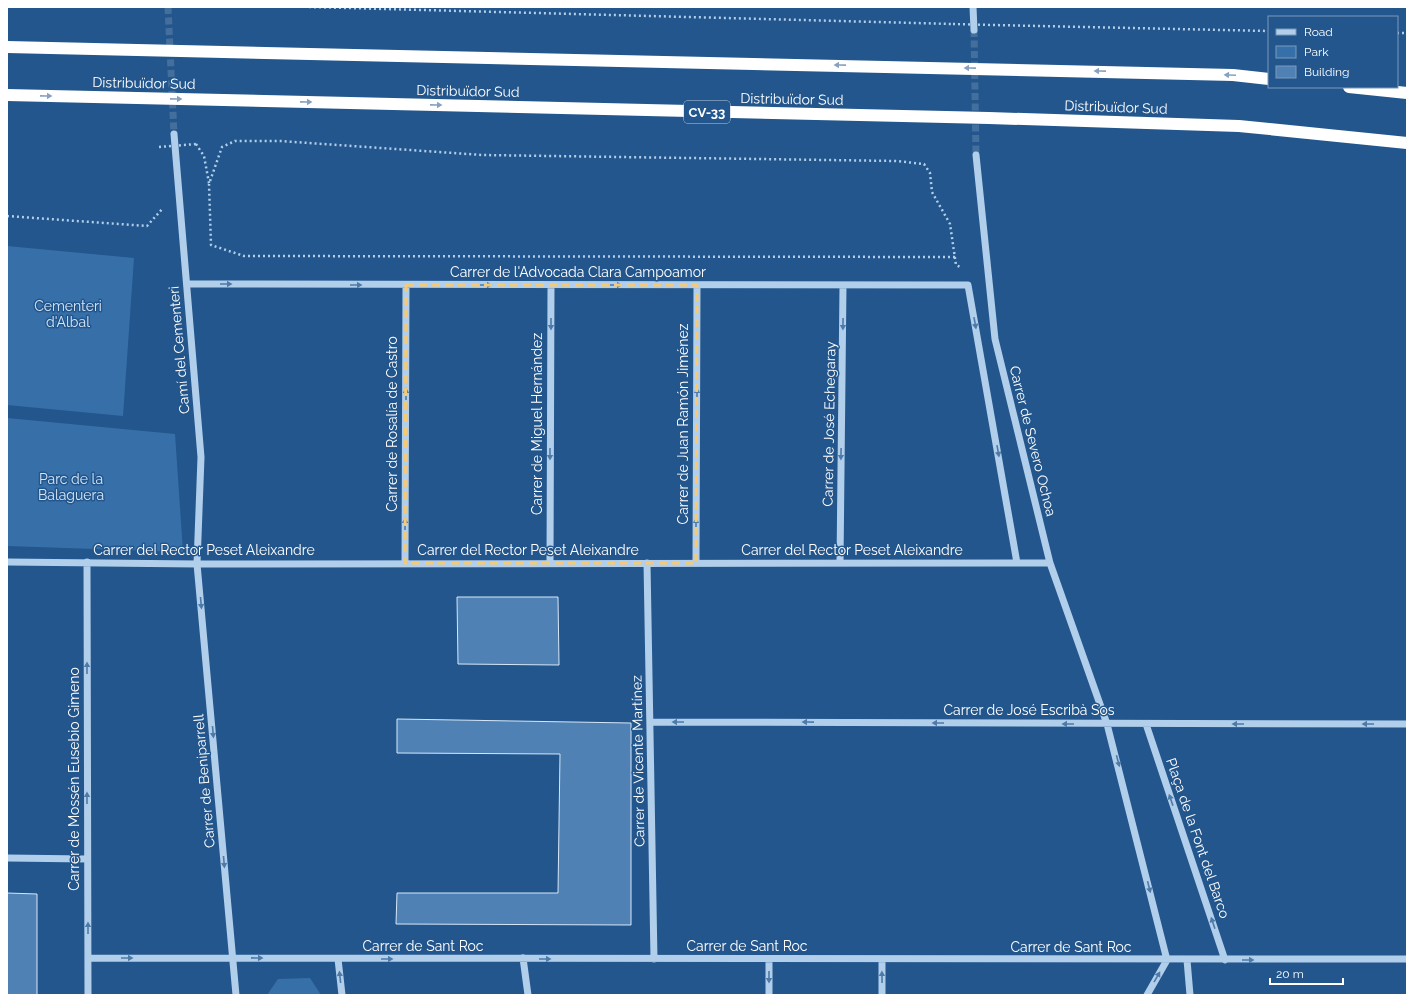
<svg xmlns="http://www.w3.org/2000/svg" width="1414" height="1002" viewBox="0 0 1414 1002" font-family="Raleway,sans-serif">
<style>
.green{fill:#3770a9}
.building{fill:#5081b5;stroke:#d6e7f8}
.lines{fill:none;stroke-linecap:round;stroke-linejoin:round}
.minor-tunnel{stroke:#446f9d;stroke-width:7;stroke-dasharray:7 3.5;stroke-linecap:butt}
.path{stroke:#b1ceeb;stroke-width:2.5;stroke-dasharray:2 3;stroke-linecap:butt}
.minor{stroke:#b1ceeb;stroke-width:7}
.highway{stroke:#fff;stroke-width:12}
.path-bridge{stroke:#b1ceeb;stroke-width:2.5;stroke-dasharray:2 3;stroke-linecap:butt}
.oneway{fill:#86a2c0}
.oneway2{fill:#4e7aa8}
.marked{fill:none;stroke:#f6ca74;stroke-width:3;stroke-dasharray:8 5;stroke-linejoin:round}
.labels{text-anchor:middle;dominant-baseline:central;stroke-width:3;stroke-linejoin:round;paint-order:stroke}
.shield{fill:#23568c;stroke:#bdccdc;stroke-width:1}
.shield-label{font-size:13px;font-weight:bold;fill:#fff}
.street-label{font-size:14px;fill:#fff;stroke:#23568c}
.park-label{font-size:14px;fill:#d6e7f8;stroke:#23568c}
</style>
<rect width="100%" height="100%" fill="#23568c"/>
<!-- green -->
<path class="green" d="M7,246L134,258L123,416L7,405Z
M7,418L175,434L183,552L7,546Z
M310,978L321,995H267L278,979Z"/>
<!-- building -->
<path class="building" d="M457,597H558L559,665L458,664Z
M397,719L631,723V925L396,924L397,893H558L560,754L397,753Z
M7,893L37,894V995H7Z"/>
<g class="lines">
<!-- minor-tunnel -->
<path class="minor-tunnel" d="M168,7L174,134
M974,30L976,155"/>
<!-- path -->
<path class="path" d="M309,7L953,24
M993,25L1269,31
M1397,33H1407
M196,144L204,156L209,183
M7,216L147,226L163,208
M955,257L244,256L211,245L209,184L222,147L235,141H280L482,155L896,161L924,164L930,173L932,192L950,224L956,265L962,268"/>
<!-- minor -->
<path class="minor" d="M973,7L974,30
M174,134L201,457L197,564L236,995
M976,155L995,339L1050,563L1107,724L1167,960
M187,284L968,285L1017,563
M7,562L197,564L1050,563
M87,562L88,995
M405,563L406,285
M550,563L551,285
M647,563L654,959
M696,563L697,285
M840,563L843,285
M651,722L1407,724
M1146,724L1225,960
M7,858L87,859
M88,958L1407,959
M523,958L528,995
M338,959L342,995
M769,959V995
M882,959V995
M1187,960L1190,995
M1147,995L1167,960"/>
<!-- highway -->
<path class="highway" d="M7,47L1233,75L1269,79
M1349,87L1407,93
M7,95L989,118L1239,126L1407,143"/>
<!-- path-bridge -->
<path class="path-bridge" d="M953,24L993,25
M159,147L196,144"/>
</g>
<!-- one-way arrows -->
<defs><path id="oneway-solid" d="M-6-.8H1V-3.2L6.5 0L1 3.2V.8H-6Z"/></defs>
<g class="oneway">
<use href="#oneway-solid" transform="translate(840 65) rotate(-179)"/>
<use href="#oneway-solid" transform="translate(970 68) rotate(-179)"/>
<use href="#oneway-solid" transform="translate(1100 71) rotate(-179)"/>
<use href="#oneway-solid" transform="translate(1230 75) rotate(-177)"/>
<use href="#oneway-solid" transform="translate(46 96) rotate(1)"/>
<use href="#oneway-solid" transform="translate(176 99) rotate(1)"/>
<use href="#oneway-solid" transform="translate(306 102) rotate(1)"/>
<use href="#oneway-solid" transform="translate(436 105) rotate(1)"/>
</g>
<g class="oneway2">
<use href="#oneway-solid" transform="translate(226 284)"/>
<use href="#oneway-solid" transform="translate(356 285)"/>
<use href="#oneway-solid" transform="translate(486 285)"/>
<use href="#oneway-solid" transform="translate(616 285)"/>
<use href="#oneway-solid" transform="translate(975 323) rotate(80)"/>
<use href="#oneway-solid" transform="translate(551 324) rotate(90)"/>
<use href="#oneway-solid" transform="translate(843 324) rotate(91)"/>
<use href="#oneway-solid" transform="translate(406 394) rotate(-90)"/>
<use href="#oneway-solid" transform="translate(697 394) rotate(-90)"/>
<use href="#oneway-solid" transform="translate(998 451) rotate(80)"/>
<use href="#oneway-solid" transform="translate(550 454) rotate(90)"/>
<use href="#oneway-solid" transform="translate(841 454) rotate(91)"/>
<use href="#oneway-solid" transform="translate(405 524) rotate(-90)"/>
<use href="#oneway-solid" transform="translate(696 524) rotate(-90)"/>
<use href="#oneway-solid" transform="translate(201 603) rotate(85)"/>
<use href="#oneway-solid" transform="translate(87 668) rotate(-90)"/>
<use href="#oneway-solid" transform="translate(678 722) rotate(-180)"/>
<use href="#oneway-solid" transform="translate(808 722) rotate(-179)"/>
<use href="#oneway-solid" transform="translate(938 723) rotate(-180)"/>
<use href="#oneway-solid" transform="translate(1068 724) rotate(-180)"/>
<use href="#oneway-solid" transform="translate(1238 724) rotate(180)"/>
<use href="#oneway-solid" transform="translate(1368 724) rotate(180)"/>
<use href="#oneway-solid" transform="translate(213 732) rotate(85)"/>
<use href="#oneway-solid" transform="translate(1118 761) rotate(75)"/>
<use href="#oneway-solid" transform="translate(87 798) rotate(-90)"/>
<use href="#oneway-solid" transform="translate(1171 800) rotate(-109)"/>
<use href="#oneway-solid" transform="translate(224 862) rotate(85)"/>
<use href="#oneway-solid" transform="translate(1149 887) rotate(76)"/>
<use href="#oneway-solid" transform="translate(1213 923) rotate(-109)"/>
<use href="#oneway-solid" transform="translate(88 928) rotate(-90)"/>
<use href="#oneway-solid" transform="translate(127 958)"/>
<use href="#oneway-solid" transform="translate(257 958) rotate(1)"/>
<use href="#oneway-solid" transform="translate(387 959)"/>
<use href="#oneway-solid" transform="translate(545 959)"/>
<use href="#oneway-solid" transform="translate(1248 960)"/>
<use href="#oneway-solid" transform="translate(340 977) rotate(-96)"/>
<use href="#oneway-solid" transform="translate(769 977) rotate(90)"/>
<use href="#oneway-solid" transform="translate(882 977) rotate(-91)"/>
<use href="#oneway-solid" transform="translate(1157 977) rotate(-60)"/>
</g>
<!-- marked area -->
<path class="marked" d="M406,285H697L696,563H405Z"/>
<g class="labels">
<!-- shield labels -->
<rect class="shield" x="684" y="101" width="46" height="22" rx="3"/>
<g class="shield-label">
<text x="707" y="112">CV-33</text>
</g>
<!-- street labels -->
<g class="street-label">
<text transform="translate(144 83) rotate(1)">Distribuïdor Sud</text>
<text transform="translate(468 91) rotate(1)">Distribuïdor Sud</text>
<text transform="translate(792 99) rotate(1)">Distribuïdor Sud</text>
<text transform="translate(1116 107) rotate(2)">Distribuïdor Sud</text>
<text x="578" y="272">Carrer de l'Advocada Clara Campoamor</text>
<text transform="translate(179 350) rotate(-95)">Camí del Cementeri</text>
<text transform="translate(392 424) rotate(-90)">Carrer de Rosalía de Castro</text>
<text transform="translate(537 424) rotate(-90)">Carrer de Miguel Hernández</text>
<text transform="translate(683 424) rotate(-90)">Carrer de Juan Ramón Jiménez</text>
<text transform="translate(829 424) rotate(-89)">Carrer de José Echegaray</text>
<text transform="translate(1033 441) rotate(76)">Carrer de Severo Ochoa</text>
<text x="204" y="550">Carrer del Rector Peset Aleixandre</text>
<text x="528" y="550">Carrer del Rector Peset Aleixandre</text>
<text x="852" y="550">Carrer del Rector Peset Aleixandre</text>
<text x="1029" y="710">Carrer de José Escribà Sos</text>
<text transform="translate(638 761) rotate(-91)">Carrer de Vicente Martínez</text>
<text transform="translate(74 779) rotate(-90)">Carrer de Mossén Eusebio Gimeno</text>
<text transform="translate(204 781) rotate(-95)">Carrer de Beniparrell</text>
<text transform="translate(1198 838) rotate(71)">Plaça de la Font del Barco</text>
<text x="423" y="946">Carrer de Sant Roc</text>
<text x="747" y="946">Carrer de Sant Roc</text>
<text x="1071" y="947">Carrer de Sant Roc</text>
</g>
<!-- park labels -->
<g class="park-label">
<text x="68" y="306">Cementeri<tspan x="68" dy="16">d'Albal</tspan></text>
<text x="71" y="479">Parc de la<tspan x="71" dy="16">Balaguera</tspan></text>
</g>
</g>
<!-- border -->
<rect width="1414" height="1002" fill="none" stroke="#ffffff" stroke-width="16"/>
<!-- legend -->
<rect x="1268" y="16" width="130" height="72" fill="#23568c" stroke="#7b9aba"/>
<rect x="1276" y="29" width="20" height="6" fill="#b1ceeb" stroke="#7b9aba"/>
<text x="1304" y="36" font-size="12" fill="#ffffff">Road</text>
<rect x="1276" y="46" width="20" height="12" fill="#3770a9" stroke="#7b9aba"/>
<text x="1304" y="56" font-size="12" fill="#ffffff">Park</text>
<rect x="1276" y="66" width="20" height="12" fill="#5081b5" stroke="#7b9aba"/>
<text x="1304" y="76" font-size="12" fill="#ffffff">Building</text>
<!-- scale -->
<path d="M1270 978v6h73v-6" fill="none" stroke="#ffffff" stroke-width="2"/>
<text x="1276" y="978" font-size="12" fill="#ffffff" stroke="#23568c" stroke-width="3" paint-order="stroke">20 m</text>
</svg>
